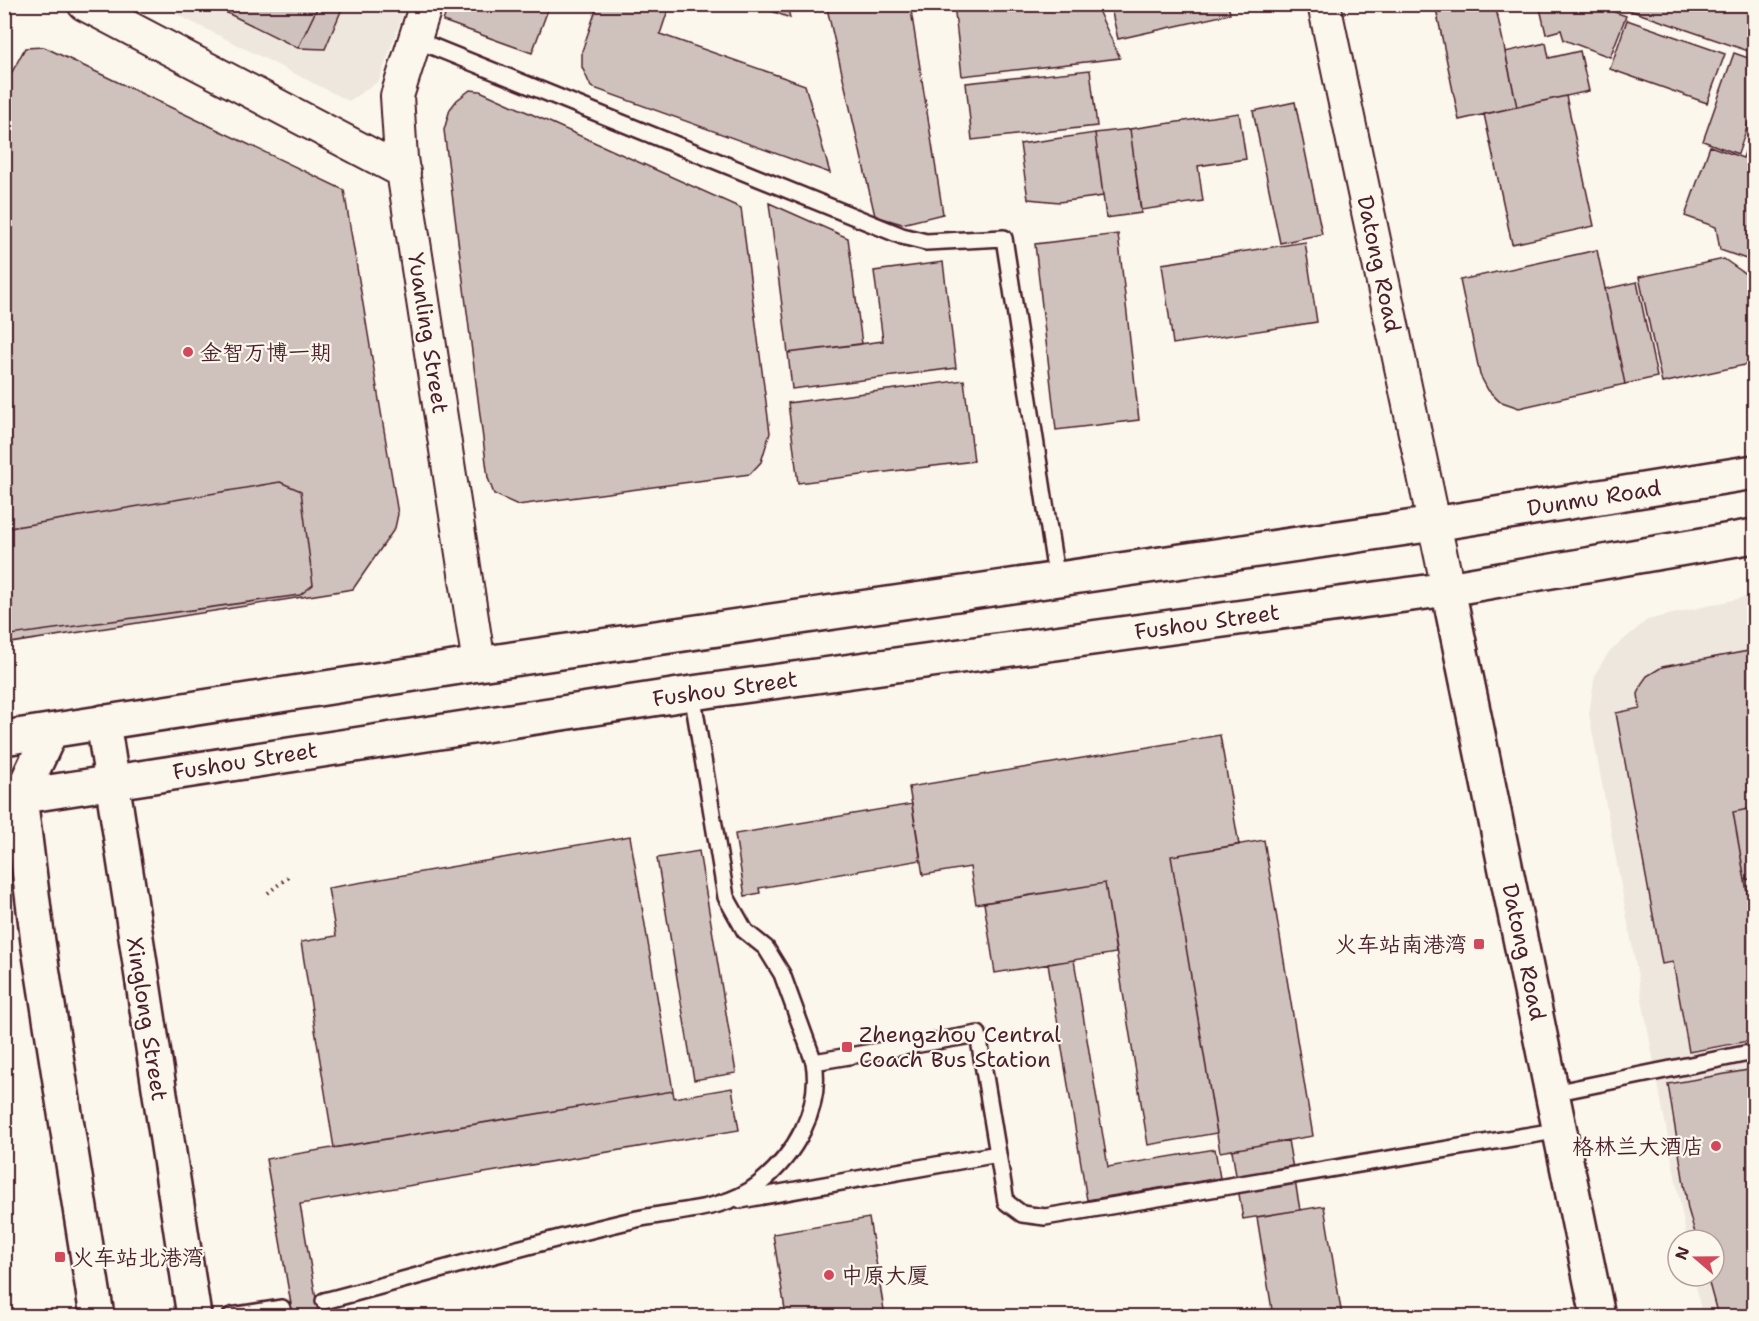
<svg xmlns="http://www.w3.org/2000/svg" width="1759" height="1321" viewBox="0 0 1759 1321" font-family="'Shantell Sans','LXGW WenKai TC',sans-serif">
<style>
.built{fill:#eee7de}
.building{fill:#cfc2bc;stroke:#4a1f2b;stroke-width:1.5}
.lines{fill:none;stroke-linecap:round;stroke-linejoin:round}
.lane-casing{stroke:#4a1f2b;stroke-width:20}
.street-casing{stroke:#4a1f2b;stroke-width:36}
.secondary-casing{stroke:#4a1f2b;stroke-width:38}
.path{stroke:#4a1f2b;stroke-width:4;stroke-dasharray:1.5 4.5;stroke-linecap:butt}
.lane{stroke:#fbf7ec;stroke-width:15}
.street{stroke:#fbf7ec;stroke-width:32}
.secondary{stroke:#fbf7ec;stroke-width:33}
.poi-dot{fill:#d1495b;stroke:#fbf7ec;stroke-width:2}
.labels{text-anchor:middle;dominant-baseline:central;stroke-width:4.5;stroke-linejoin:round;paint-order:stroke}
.street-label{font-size:22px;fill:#4a1f2b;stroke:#fbf7ec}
.poi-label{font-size:22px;fill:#4a1f2b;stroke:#fbf7ec;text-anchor:start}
</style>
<rect width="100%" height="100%" fill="#fbf7ec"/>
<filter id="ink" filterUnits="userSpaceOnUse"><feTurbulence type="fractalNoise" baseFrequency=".0167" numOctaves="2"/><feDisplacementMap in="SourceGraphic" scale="12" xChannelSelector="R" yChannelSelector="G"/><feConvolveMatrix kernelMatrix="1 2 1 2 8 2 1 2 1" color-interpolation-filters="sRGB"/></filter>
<g filter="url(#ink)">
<!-- built -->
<path class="built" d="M158,5H406L379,81L349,101Z
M1754,595V1316H1702L1694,1276H1714V1240H1687L1589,714L1595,674L1609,652L1647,620Z"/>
<!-- building -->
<path class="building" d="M209,4H319L298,48Z
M209,4H344L325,49L298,48Z
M449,4H550L532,53L443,21Z
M598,4H670L660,34L805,85L830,173L591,87L582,67V51Z
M753,4H787L790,18Z
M826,4H910L943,214L902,224L875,216Z
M954,4H1095L1120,58L962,76Z
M1110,4H1228L1230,14L1118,39Z
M1435,4H1495L1517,107L1459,120Z
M1539,4H1611L1614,12L1626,16L1610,57L1564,40L1561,30L1546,34Z
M1619,4H1754V53L1623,8Z
M1627,20L1725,54L1707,103L1610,69Z
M1546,43L1549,58L1580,51L1589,91L1517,107L1505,52Z
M44,47L344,190L398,514L395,528L353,589L4,644V87L25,48Z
M1734,53L1754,60V107L1738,154L1703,141Z
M1090,70L1097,126L972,140L966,83Z
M470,90L480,91L741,208L770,433L761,462L750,474L518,505L494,494L488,478L444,130L450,109L457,100Z
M1566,96L1594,226L1512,244L1484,114Z
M1295,102L1322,234L1280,243L1253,111Z
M1239,113L1246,159L1198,166L1203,201L1141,210L1130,129Z
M1754,125V266L1749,260L1720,250L1716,227L1685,216L1710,146L1743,158Z
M1130,129L1141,213L1106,218L1095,133Z
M1095,133L1103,196L1059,202L1028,199L1020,144Z
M769,203L848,238L862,344L788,353Z
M1118,234L1139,420L1056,430L1035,244Z
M1305,242L1317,322L1173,344L1162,264Z
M1597,250L1625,384L1519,408L1499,401L1488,390L1480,375L1460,280Z
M1724,259L1754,280V363L1662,383L1639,277Z
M943,262L956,368L792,389L788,353L883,341L874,271Z
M1637,282L1657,377L1625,384L1605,289Z
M964,380L974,461L798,483L788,403Z
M280,482L301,491L313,585L300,595L4,636V529Z
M1754,650V808L1733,812L1754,932V1040L1689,1052L1673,962L1662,964L1616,713L1640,708L1638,694L1642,683L1647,676L1662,667Z
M1220,735L1239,845L1171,856L1217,1133L1148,1145L1105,883L976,904L970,867L923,875L909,787Z
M912,804L921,860L759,888L760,893L745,896L735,834Z
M1754,808V878L1745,880L1733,812Z
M630,836L673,1091L334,1148L301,942L336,936L328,888Z
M1264,840L1313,1136L1220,1152L1171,856Z
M699,851L736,1073L694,1080L657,858Z
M1105,883L1116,953L995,973L984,903Z
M1074,960L1108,1167L1215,1149L1220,1178L1087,1200L1048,964Z
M1754,1069V1316H1718L1707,1276H1714V1240H1697L1688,1209L1668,1084Z
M732,1088L739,1130L300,1204L319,1316H293L266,1159L673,1091L674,1098Z
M1288,1140L1300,1210L1243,1219L1232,1150Z
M1324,1206L1342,1316H1273L1257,1217Z
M869,1218L885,1316H786L773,1234Z"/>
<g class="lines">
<defs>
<path id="lane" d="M414,39L902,236L926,242L1004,238L1057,581
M814,1062L978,1034L1006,1202L1022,1214L1045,1217L1561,1130
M1553,1093L1754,1052
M741,1200L998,1154
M324,1301C428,1274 532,1243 637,1219C677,1210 726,1211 759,1184C795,1155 822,1109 814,1062L782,974L766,948L745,931L726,897L692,693
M231,1316L282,1308"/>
<path id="street" d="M84,4L404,172
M426,4L397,96L401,158L479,664
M1324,4L1448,589"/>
<path id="secondary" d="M1448,589L1598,1316
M103,722L194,1316
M51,731L20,797L38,942L97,1316
M4,738L479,664L1434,524L1754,472
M4,799L692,693L1448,589L1754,536"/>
</defs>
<!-- lane casing -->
<use href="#lane" class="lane-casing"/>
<!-- street casing -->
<use href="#street" class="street-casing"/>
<!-- secondary casing -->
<use href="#secondary" class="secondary-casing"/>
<!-- path -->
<path class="path" d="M268,893L288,877"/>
<!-- lane -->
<use href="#lane" class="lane"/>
<!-- street -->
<use href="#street" class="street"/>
<!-- secondary -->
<use href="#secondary" class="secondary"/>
</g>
</g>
<!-- markers -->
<g class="poi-dot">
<circle cx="188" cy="352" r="6"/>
<rect x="1473" y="938" width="12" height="12" rx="3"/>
<rect x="841" y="1041" width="12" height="12" rx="3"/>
<circle cx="1716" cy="1146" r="6"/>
<rect x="54" y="1251" width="12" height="12" rx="3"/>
<circle cx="829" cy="1275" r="6"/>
</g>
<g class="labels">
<!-- street labels -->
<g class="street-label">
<text transform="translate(1379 264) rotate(78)">Datong Road</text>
<text transform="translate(428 333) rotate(81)">Yuanling Street</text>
<text transform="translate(1594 498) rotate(-9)">Dunmu Road</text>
<text transform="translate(1207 622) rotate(-8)">Fushou Street</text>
<text transform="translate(725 689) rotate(-8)">Fushou Street</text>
<text transform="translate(245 761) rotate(-9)">Fushou Street</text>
<text transform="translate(1524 952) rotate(78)">Datong Road</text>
<text transform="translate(147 1019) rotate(81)">Xinglong Street</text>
</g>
<!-- poi labels -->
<g class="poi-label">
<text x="200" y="352">金智万博一期</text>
<text x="1467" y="944" text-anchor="end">火车站南港湾</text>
<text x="859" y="1034">Zhengzhou Central<tspan x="859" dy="25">Coach Bus Station</tspan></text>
<text x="1704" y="1146" text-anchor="end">格林兰大酒店</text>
<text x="72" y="1257">火车站北港湾</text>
<text x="841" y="1275">中原大厦</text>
</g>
</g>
<!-- margin -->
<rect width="1759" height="1321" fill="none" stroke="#fbf7ec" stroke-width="24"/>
<rect x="12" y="12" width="1735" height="1297" fill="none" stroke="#4a1f2b" stroke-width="2" filter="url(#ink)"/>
<!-- north arrow -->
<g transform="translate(1696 1258) rotate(290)"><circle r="28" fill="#fbf7ec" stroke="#b4a19f" stroke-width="1.5"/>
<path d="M0-4.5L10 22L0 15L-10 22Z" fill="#d1495b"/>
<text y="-9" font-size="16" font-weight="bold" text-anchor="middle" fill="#4a1f2b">N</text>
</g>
</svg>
